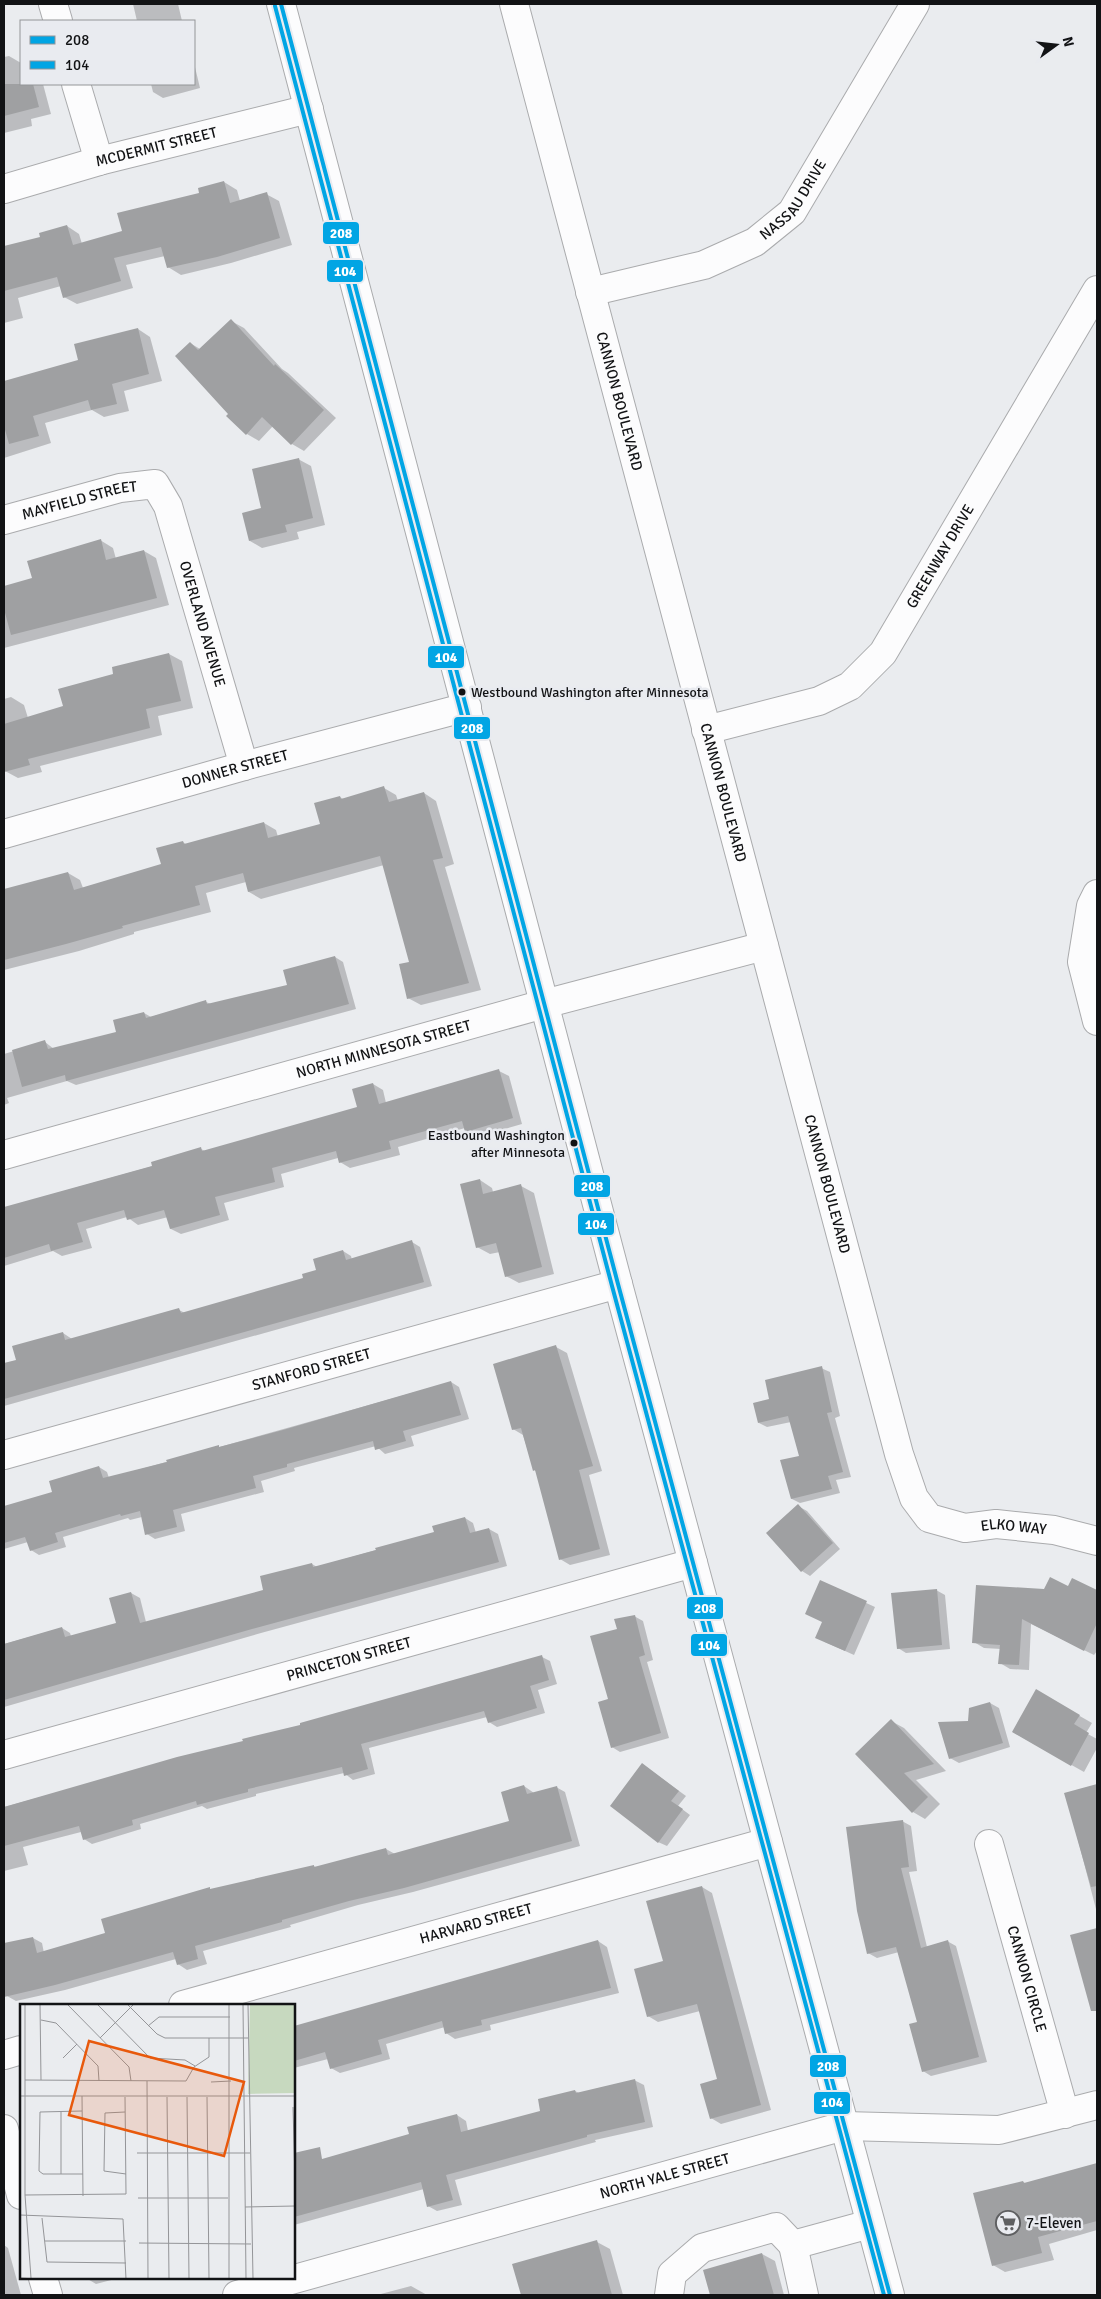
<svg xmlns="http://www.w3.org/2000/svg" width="1101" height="2299" viewBox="0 0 1101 2299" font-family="Signika,sans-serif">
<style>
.shadow{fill:#0003}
.building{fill:#9fa0a2}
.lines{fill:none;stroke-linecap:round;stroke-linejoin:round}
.minor-casing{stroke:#aaabad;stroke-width:30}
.major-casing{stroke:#aaabad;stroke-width:30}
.minor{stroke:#fcfcfd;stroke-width:28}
.major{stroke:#fcfcfd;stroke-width:28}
.bus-1-casing{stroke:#e9ebf0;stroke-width:8}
.bus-2-casing{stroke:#e9ebf0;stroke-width:8}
.bus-1{stroke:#01a5e4;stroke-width:4}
.bus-2{stroke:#01a5e4;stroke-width:4}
.bus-dot{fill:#121315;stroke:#e9ebf0;stroke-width:2}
.labels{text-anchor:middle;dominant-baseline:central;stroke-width:5;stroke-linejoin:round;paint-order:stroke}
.bus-label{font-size:14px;fill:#121315;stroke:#e9ebf0;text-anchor:start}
.street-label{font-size:15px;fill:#121315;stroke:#e9ebf0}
.poi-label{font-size:15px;fill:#121315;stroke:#e9ebf0;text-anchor:start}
.inset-road{fill:none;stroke:#949598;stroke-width:1}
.view{fill:#e8590c;fill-opacity:0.15;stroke:#e8590c;stroke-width:2.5}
.inset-edge{fill:none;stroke:#121315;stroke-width:2.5}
.line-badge{stroke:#e9ebf0;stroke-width:2}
.badge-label{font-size:14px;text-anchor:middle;font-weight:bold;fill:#fff}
</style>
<rect width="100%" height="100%" fill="#eaecef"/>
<!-- shadow -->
<path class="shadow" d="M133,4H178L182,21H137Z
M9,56L21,63V84H43L51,114L31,119L32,126L4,133V57Z
M194,63L200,88L163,98L153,92L151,84H194Z
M224,182L237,190L240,201L266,194L279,201L292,245L231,263L181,275L168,267L165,256L126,265L133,288L77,304L64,297L61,286L18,298L23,318L4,323V247L41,238L67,226L79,234L82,244L123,232Z
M231,321L244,328L282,369L288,373L336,418L304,451L292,444L273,426L259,441L247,434L190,343L200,349Z
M138,329L150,337L162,381L124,391L129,411L104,417L92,410L45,423L51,443L4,458V382L80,361Z
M298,459L311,466L325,525L297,532L299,539L262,548L250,541L263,509Z
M100,540L113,548L116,559L144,551L156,558L169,605L4,648V588L34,579Z
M169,654L182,661L193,708L158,716L162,735L40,766L42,772L18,778L5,771L4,699L11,697L24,705L28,718L65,707L115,675L113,668Z
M384,788L396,795L398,801L424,793L436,801L454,864L445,867L481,990L421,1005L408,998L410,963L384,865L261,899L249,892L246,882L206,893L211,912L134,932V934L79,951L4,970V890L68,873L80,880L83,888L162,865L183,842L187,845L264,823L276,830L278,837L322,825L340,797L343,799Z
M335,957L343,962L356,1009L76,1085L67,1081L7,1098L9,1103L4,1105V1054L45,1042L54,1049L118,1033L144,1013L151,1017L206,1002L211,1004L288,986Z
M499,1071L509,1076L522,1124L476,1137L466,1131L465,1128L398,1147L400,1155L350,1168L340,1162L338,1158L281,1174L284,1187L224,1203L229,1220L181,1234L171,1229L168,1217L138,1225L127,1217L86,1229L92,1248L62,1256L53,1251L4,1266V1208L153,1166L201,1149L205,1151L358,1108L373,1084L383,1090L386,1103Z
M480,1180L492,1188L493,1192L521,1186L534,1193L554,1274L519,1283L506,1276L500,1252L490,1254L477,1247Z
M412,1242L420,1247L432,1286L4,1406V1365L17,1361L63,1333L72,1339L179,1310L185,1313L305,1279L343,1251L351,1256L352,1260Z
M556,1347L567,1353L602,1471L589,1475L610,1555L570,1565L560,1559L537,1472L534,1470L523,1435L513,1429Z
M821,1368L830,1372L840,1416L835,1418L851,1477L836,1480L840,1493L800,1503L792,1499L800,1457L791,1422L767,1427L759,1423L771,1400Z
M451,1382L459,1387L469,1419L411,1436L414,1446L385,1454L376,1446L294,1468L295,1471L261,1481L264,1492L181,1514L185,1531L155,1539L147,1534L142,1517L130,1520L128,1518L63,1537L66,1547L39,1555L31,1550L28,1542L4,1549V1507L54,1493L99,1467L107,1472L109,1478Z
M798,1506L807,1511L840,1549L810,1576L802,1571Z
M465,1518L473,1523L476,1533L489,1529L498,1534L507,1566L261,1633L4,1707V1644L62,1628L70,1633L71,1636L118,1624L131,1593L140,1598L146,1622L265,1591L312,1564L317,1567L435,1533Z
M1073,1579L1097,1592V1651L1094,1655L1031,1624L1029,1670L1010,1669L1000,1663L1001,1649L984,1648L974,1642L1044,1590L1068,1588Z
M820,1582L875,1607L854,1655L825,1642Z
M936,1590L945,1595L950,1649L906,1653L898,1648Z
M634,1616L643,1621L653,1660L647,1662L669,1738L620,1752L612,1747L609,1700L618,1630Z
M542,1657L550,1661L557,1684L538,1690L545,1713L497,1727L489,1722L487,1717L369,1748L375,1774L353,1780L344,1773L256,1794V1796L207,1809L202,1806L140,1824L141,1829L92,1844L84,1839L81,1832L23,1847L28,1865L4,1871V1807L302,1726Z
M1036,1691L1092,1723L1086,1733L1097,1739V1748L1084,1772L1013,1732Z
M990,1703L999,1708L1010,1747L959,1763L950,1758L969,1723Z
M891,1721L904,1728L946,1771L916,1780L940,1804L925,1819L913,1812Z
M642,1764L686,1796L678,1806L690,1815L667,1846L658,1842Z
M1097,1785V1913L1066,1794Z
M524,1786L534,1793L556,1787L565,1792L580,1846L413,1892L358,1905L290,1925L291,1927L203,1951L207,1964L187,1970L178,1964L176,1959L65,1990L16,2001L7,1996L4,1981V1944L33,1938L42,1943L44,1953L106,1934L209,1889L212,1890L314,1866L317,1868L386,1849L395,1854L511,1822Z
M902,1821L911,1826L917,1871L909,1872L927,1947L947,1941L956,1946L987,2062L931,2076L923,2071L919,2023L899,1952L877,1958L868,1953Z
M702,1887L712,1893L771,2110L721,2124L711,2118L718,2080L700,2011L658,2022L648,2016L665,1962Z
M1097,1929V2015L1091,1989L1071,1936Z
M598,1941L607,1947L619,1993L490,2025L491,2030L455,2039L446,2033L445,2027L386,2044L390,2059L340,2073L331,2068L328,2059L294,2068V2027Z
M634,2080L644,2085L653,2127L595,2140L596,2142L455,2180L462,2205L437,2211L428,2206L424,2189L294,2225V2171L410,2135L457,2115L466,2121L468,2131L542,2112L575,2091L579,2093Z
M1097,2164V2230L1049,2244L1054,2260L1005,2272L993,2265L1023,2182L1027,2184Z
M597,2242L610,2249L623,2295H522L514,2264Z
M4,2245L8,2248L21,2295H4Z
M762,2254L775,2261L784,2295H712L705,2271Z
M86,2278H119L96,2284Z
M411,2286L427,2295H377Z"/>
<!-- building -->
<path class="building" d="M4,84H33L39,107L4,116Z
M224,181L230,203L267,192L280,238L217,257L167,268L161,247L114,258L121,281L63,298L57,277L4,291V246L40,237L39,233L67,225L73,245L122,231L117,213L199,193L198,188Z
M231,319L274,366L275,364L324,410L291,445L262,417L246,435L226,416L228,414L175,356L190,342L198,350Z
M138,328L149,374L112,384L117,404L91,410L88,400L33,416L39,436L9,444L4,426V381L78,360L74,344Z
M299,458L313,518L285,525L287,532L249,541L242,513L261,508L252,469Z
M101,539L106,560L144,550L157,598L11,635L4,609V586L32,578L27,561Z
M169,653L181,701L146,709L150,728L28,759L30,765L4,772V724L63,706L58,689L113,674L112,667Z
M384,786L389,802L424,792L443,858L433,860L469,983L407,999L399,964L409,962L380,856L248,892L243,873L195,886L200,905L122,926L123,928L66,944L4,960V889L68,872L74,890L161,864L156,848L183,841L184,844L264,822L268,838L320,824L314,803L340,796L341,799Z
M335,956L349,1004L66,1081L65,1075L22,1087L12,1050L45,1040L48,1049L116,1032L113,1020L144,1012L146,1018L206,1000L207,1004L287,985L283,970Z
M499,1069L513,1118L465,1132L462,1121L389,1141L391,1149L339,1163L336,1151L272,1168L275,1182L215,1197L220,1215L170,1229L164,1210L127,1220L124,1210L77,1223L83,1242L51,1251L49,1244L4,1258V1207L152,1166L151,1162L201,1147L202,1151L357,1107L352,1089L373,1083L379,1104Z
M480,1179L483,1194L521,1184L542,1267L505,1277L496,1243L476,1248L460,1184Z
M412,1240L424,1282L4,1399V1363L16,1360L12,1346L63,1332L65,1340L179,1308L181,1313L303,1278L302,1274L316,1270L313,1259L343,1250L346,1260Z
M556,1345L593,1466L579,1470L600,1549L559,1560L535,1470L533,1471L521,1428L512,1430L493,1364Z
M822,1366L832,1412L827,1413L843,1472L828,1476L832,1489L791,1499L780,1460L799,1456L788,1416L758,1423L753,1403L769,1399L765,1380Z
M451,1381L461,1415L403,1431L406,1441L375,1450L373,1441L287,1464V1467L253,1476L256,1488L173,1510L177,1527L145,1535L140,1511L121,1516L120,1514L55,1533L58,1542L30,1551L25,1537L4,1543V1506L52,1492L49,1481L99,1466L103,1478L167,1462L166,1460L219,1445V1447L283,1430Z
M798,1504L833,1543L801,1572L766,1533Z
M465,1517L470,1533L489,1528L499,1562L252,1629L4,1700V1644L62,1627L65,1637L116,1623L109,1598L131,1592L140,1623L263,1590L260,1576L312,1563L313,1567L376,1550L375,1548L434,1532L432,1526Z
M1050,1577L1068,1586L1072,1578L1097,1590V1623L1084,1651L1022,1619L1019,1665L998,1664L1000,1645L972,1643L976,1585L1044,1589Z
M820,1580L867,1601L845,1651L815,1638L822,1622L805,1614Z
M937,1589L942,1645L897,1649L891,1593Z
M635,1615L645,1655L639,1657L661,1733L611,1748L598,1702L608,1699L590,1636L617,1629L614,1619Z
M542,1655L549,1680L530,1686L537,1708L488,1723L484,1711L361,1744L368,1769L344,1776L342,1767L248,1789V1792L197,1805L196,1801L132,1820L133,1825L83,1840L79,1826L4,1846V1807L177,1757L243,1741L242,1739L300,1725V1723Z
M1036,1689L1080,1715L1074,1724L1089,1733L1071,1766L1012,1732Z
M990,1702L1003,1743L949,1759L938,1722L968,1721L969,1708Z
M891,1719L934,1764L904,1773L928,1797L912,1813L855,1754Z
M642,1763L679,1791L671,1801L683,1809L658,1843L610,1806Z
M1097,1784V1886L1091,1887L1064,1793Z
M524,1785L527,1794L557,1786L572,1841L404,1888L349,1901L282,1920V1922L195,1946L198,1959L177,1965L173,1952L55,1985L4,1997V1943L33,1937L37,1953L105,1933L101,1919L210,1887V1889L314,1865V1867L386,1848L388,1855L509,1821L501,1792Z
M903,1820L909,1867L901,1868L921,1948L948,1940L979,2057L922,2072L909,2024L917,2022L896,1947L867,1954L857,1911L846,1827Z
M702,1886L761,2105L710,2119L700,2084L717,2079L697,2004L647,2017L634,1969L663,1961L646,1901Z
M1097,1928V2011H1091L1070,1935Z
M598,1940L611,1988L481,2020L482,2025L445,2034L442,2021L378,2040L382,2054L330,2069L325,2052L294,2061V2026Z
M635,2079L645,2122L587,2135V2137L446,2175L453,2200L427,2207L421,2182L294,2217V2153L320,2147L322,2159L409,2134L407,2127L457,2114L461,2132L540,2111L538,2099L575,2090L576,2093Z
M1097,2163V2221L1038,2237L1042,2253L992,2266L973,2193L1023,2181L1024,2183Z
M597,2240L612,2295H521L512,2264Z
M762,2253L774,2295H710L703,2270Z"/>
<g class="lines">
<defs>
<g id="minor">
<path d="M53,4L58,21"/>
<path id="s1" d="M514,4L899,1454L914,1498L929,1518L965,1528L996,1524L1054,1530L1097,1541"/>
<path d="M76,84L99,161"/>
<path id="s2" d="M4,189L99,161L309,109"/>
<path id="s3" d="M590,292L704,265L755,242L792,212L915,4"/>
<path id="s4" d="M4,520L120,488L155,484L168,506L244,766"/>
<path id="s5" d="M706,730L819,701L850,686L883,653L1097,290"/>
<path id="s6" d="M4,834L244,766L467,707"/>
<path d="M1097,894L1091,906L1082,962L1097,1021"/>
<path id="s7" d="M4,1155L544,1004L764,946"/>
<path id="s8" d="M4,1455L618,1284"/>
<path id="s9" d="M4,1755L693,1563"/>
<path id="s10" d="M989,1844L1065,2114"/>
<path id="s11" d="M183,2005L768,1842"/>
<path d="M4,2055L21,2050"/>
<path d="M4,2129L21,2195"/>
<path d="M43,2278L48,2295"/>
<path id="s12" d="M237,2295L844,2126L999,2130L1097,2105"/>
<path d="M669,2295L672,2274L702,2248L776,2227L793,2245"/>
<path d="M804,2295L793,2245L870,2224"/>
</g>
<path id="major" d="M281,4L618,1284L890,2295"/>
</defs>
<!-- minor casing -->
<use href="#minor" class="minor-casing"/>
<!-- major casing -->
<use href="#major" class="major-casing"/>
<!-- minor -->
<use href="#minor" class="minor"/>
<!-- major -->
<use href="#major" class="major"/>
<defs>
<path id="bus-1" d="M281,4L618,1284L890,2295"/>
<path id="bus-2" d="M275,6L612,1286L884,2295"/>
</defs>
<!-- bus-1 casing -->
<use href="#bus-1" class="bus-1-casing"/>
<!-- bus-2 casing -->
<use href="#bus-2" class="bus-2-casing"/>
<!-- bus-1 -->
<use href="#bus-1" class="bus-1"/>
<!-- bus-2 -->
<use href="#bus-2" class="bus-2"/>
</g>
<!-- icons -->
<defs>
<symbol id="supermarket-ring" viewBox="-11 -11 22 22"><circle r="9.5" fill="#e9ebf0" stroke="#5e5f61" stroke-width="1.5"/><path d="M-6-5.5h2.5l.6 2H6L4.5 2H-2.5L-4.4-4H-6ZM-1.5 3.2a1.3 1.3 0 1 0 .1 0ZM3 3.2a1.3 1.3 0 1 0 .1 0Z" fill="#5e5f61"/></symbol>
</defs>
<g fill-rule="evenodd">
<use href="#supermarket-ring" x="994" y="2209" width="28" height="28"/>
</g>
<!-- markers -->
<g class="bus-dot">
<circle cx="462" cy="692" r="4.5"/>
<circle cx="574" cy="1143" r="4.5"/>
</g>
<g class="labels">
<!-- bus labels -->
<g class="bus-label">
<text x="471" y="692">Westbound Washington after Minnesota</text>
<text x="565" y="1135" text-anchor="end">Eastbound Washington<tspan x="565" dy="17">after Minnesota</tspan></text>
</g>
<!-- street labels -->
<g class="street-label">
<text stroke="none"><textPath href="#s2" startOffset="158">MCDERMIT STREET</textPath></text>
<text stroke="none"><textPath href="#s3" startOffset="231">NASSAU DRIVE</textPath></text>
<text stroke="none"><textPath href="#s1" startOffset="411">CANNON BOULEVARD</textPath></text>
<text stroke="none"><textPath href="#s4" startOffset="78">MAYFIELD STREET</textPath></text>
<text stroke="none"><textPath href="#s5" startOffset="310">GREENWAY DRIVE</textPath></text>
<text stroke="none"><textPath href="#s4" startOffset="304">OVERLAND AVENUE</textPath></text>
<text stroke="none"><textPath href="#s6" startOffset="240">DONNER STREET</textPath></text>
<text stroke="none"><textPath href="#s1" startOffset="816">CANNON BOULEVARD</textPath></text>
<text stroke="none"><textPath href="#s7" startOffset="394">NORTH MINNESOTA STREET</textPath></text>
<text stroke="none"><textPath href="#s1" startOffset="1221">CANNON BOULEVARD</textPath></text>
<text stroke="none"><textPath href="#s8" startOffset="319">STANFORD STREET</textPath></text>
<text stroke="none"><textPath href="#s1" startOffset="1658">ELKO WAY</textPath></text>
<text stroke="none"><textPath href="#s9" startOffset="358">PRINCETON STREET</textPath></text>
<text stroke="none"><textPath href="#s11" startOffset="304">HARVARD STREET</textPath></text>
<text stroke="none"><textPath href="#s10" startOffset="140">CANNON CIRCLE</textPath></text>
<text stroke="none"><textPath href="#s12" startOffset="444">NORTH YALE STREET</textPath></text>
</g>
<!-- poi labels -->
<g class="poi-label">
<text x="1026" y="2223">7-Eleven</text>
</g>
</g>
<!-- overview -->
<g transform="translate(20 2004)">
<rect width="275" height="275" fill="#eaecef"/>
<path d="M230,0H275V89L228,90Z" fill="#c7d9bf"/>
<path class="inset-road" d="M5,0V191L11,274M20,0L21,76M47,0L109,63L111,77M77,0L130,54L165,56L175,62M107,0L137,30L145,34H228M223,0L226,275M228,0L233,275M21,16L36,19L78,62L79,77M128,22L139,13H210M80,34L114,0M43,54L57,40M5,76L166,77L174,63L189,53V34M127,77L128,275M191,78L211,77M0,92H275M62,92L63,192M147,93L149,275M167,93L169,275M187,93L189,275M273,103L275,176M62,107L20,108L19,167L23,170H63M105,108L85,109L84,167L106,170M117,149H230M41,170V107M5,191L106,190L105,93M118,194H208M225,203L275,202M0,211L103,215L106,275M22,214L27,258L106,259M25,237H106M119,239L231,240M0,274L16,275M209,275V0"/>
<path class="view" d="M69,37L224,78L204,152L49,111Z"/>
<rect width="275" height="275" class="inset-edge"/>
</g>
<g class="line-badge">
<rect x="322" y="221" width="38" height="24" rx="5" fill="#01a5e4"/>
<rect x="326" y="259" width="38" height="24" rx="5" fill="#01a5e4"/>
<rect x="427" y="645" width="38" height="24" rx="5" fill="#01a5e4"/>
<rect x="453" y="716" width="38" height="24" rx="5" fill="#01a5e4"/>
<rect x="573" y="1174" width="38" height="24" rx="5" fill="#01a5e4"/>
<rect x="577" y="1212" width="38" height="24" rx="5" fill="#01a5e4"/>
<rect x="686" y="1596" width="38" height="24" rx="5" fill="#01a5e4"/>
<rect x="690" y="1633" width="38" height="24" rx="5" fill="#01a5e4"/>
<rect x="809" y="2054" width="38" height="24" rx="5" fill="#01a5e4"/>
<rect x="813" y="2091" width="38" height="24" rx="5" fill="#01a5e4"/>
</g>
<g class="badge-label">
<text x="341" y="238">208</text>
<text x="345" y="276">104</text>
<text x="446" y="662">104</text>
<text x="472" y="733">208</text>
<text x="592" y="1191">208</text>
<text x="596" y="1229">104</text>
<text x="705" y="1613">208</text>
<text x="709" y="1650">104</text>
<text x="828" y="2071">208</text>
<text x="832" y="2107">104</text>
</g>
<!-- border -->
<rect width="1101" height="2299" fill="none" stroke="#121315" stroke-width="10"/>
<!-- legend -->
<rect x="20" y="20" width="175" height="65" fill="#e9ebf0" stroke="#939598"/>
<rect x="30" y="36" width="25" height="8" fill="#01a5e4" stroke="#939598"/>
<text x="65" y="45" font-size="15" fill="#121315">208</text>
<rect x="30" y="61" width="25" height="8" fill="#01a5e4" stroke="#939598"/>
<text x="65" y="70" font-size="15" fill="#121315">104</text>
<!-- north arrow -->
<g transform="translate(1056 45) rotate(75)" stroke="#e9ebf0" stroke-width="4" paint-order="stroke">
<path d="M0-4L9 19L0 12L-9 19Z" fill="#121315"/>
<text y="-8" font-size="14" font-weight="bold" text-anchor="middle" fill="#121315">N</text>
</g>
</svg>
